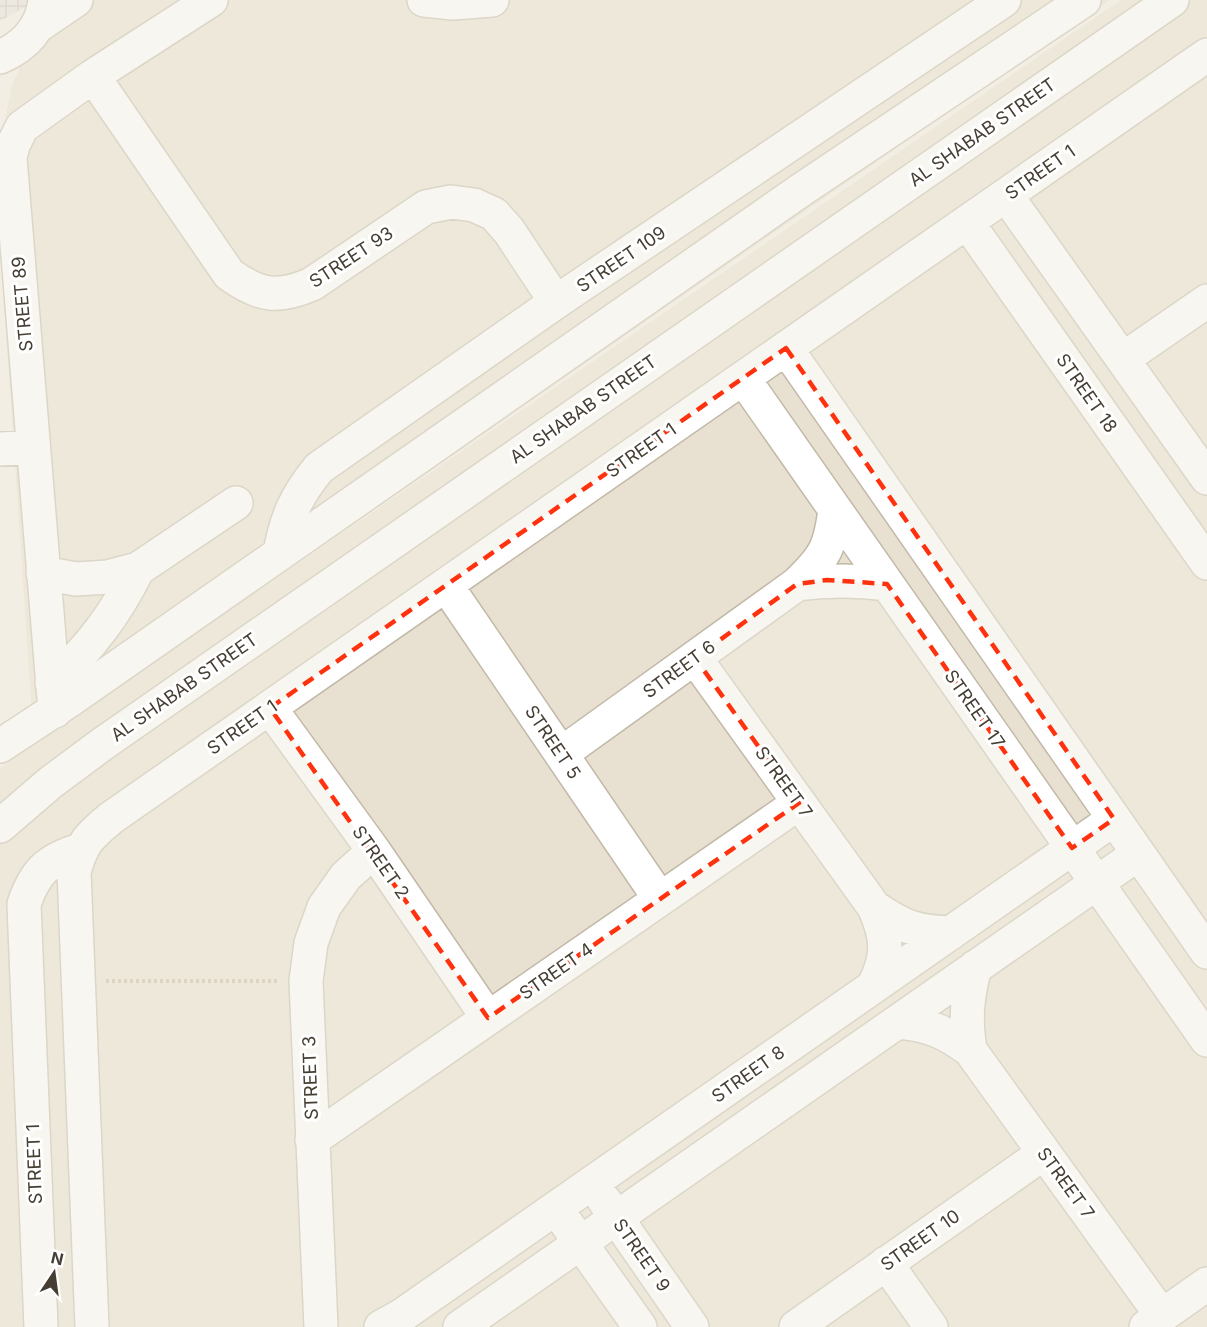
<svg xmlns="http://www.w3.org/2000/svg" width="1207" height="1327" viewBox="0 0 1207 1327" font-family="Inter,sans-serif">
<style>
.residential{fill:#e8e0d1}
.industrial{fill:url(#industrial-grid)}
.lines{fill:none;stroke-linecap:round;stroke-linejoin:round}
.minor-casing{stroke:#c2b9a8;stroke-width:36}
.path{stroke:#c2b296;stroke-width:4;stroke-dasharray:3 3;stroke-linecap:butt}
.minor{stroke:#fff;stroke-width:33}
.marked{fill:none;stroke:#ff320f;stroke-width:4.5;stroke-dasharray:12 8;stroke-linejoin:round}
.labels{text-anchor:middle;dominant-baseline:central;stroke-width:6;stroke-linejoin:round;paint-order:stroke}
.street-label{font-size:18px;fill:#463e33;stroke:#fff}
</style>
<defs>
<pattern id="industrial-grid" width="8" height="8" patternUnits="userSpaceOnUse" patternTransform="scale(1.5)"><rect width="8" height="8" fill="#e5dfd9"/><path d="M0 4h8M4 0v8" fill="none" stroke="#c6c0bb"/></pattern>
</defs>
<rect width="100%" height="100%" fill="#f3eee3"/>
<!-- residential -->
<path class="residential" d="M51,0H1110L196,633L1121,0H1207V1327H0V768L34,744L0,243V144L12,85Z"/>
<!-- industrial -->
<path class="industrial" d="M0,0H38L0,21Z"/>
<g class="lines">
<defs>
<path id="minor" d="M424,0L453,3L492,0
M38,26L76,0
M0,57C25,46 42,28 45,0
M93,76L229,274C259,296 278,299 312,284L426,207L451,202L474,205L494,214L509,231L556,302
M1006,195L1207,478
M967,222L1207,563
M786,348L1207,952
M1123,359L1207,301
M743,378L1207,1040
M0,449L33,447
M280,553C286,518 296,496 319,468L556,302L1004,0
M43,573L76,579L108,577L138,569L236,503
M797,584C828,580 856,580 887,584
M446,585L660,899
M695,658L874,907C888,939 889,956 873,987
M52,683C90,648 115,615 138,569
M270,708L374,851L488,1018
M55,711L10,158L13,145L22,127L93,76L211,0
M0,746L70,700L801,190L1084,0
M561,754L797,584C825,557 830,548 835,510
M0,826L50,783L101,745L1172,0
M874,907C903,927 916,932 951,933
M899,1022C930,1025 945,1032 970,1050L1162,1316
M970,1050C965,1018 967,998 975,967
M312,1140L799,803
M604,1200L692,1327
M567,1224L640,1327
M886,1263L931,1327
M41,1327L24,904C35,872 47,860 80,850
M92,1327L74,872C82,843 88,837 111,818L1207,55
M321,1327L306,981L311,943L324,907L346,876L374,851
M381,1327L401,1316L1114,819
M460,1327L1138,854
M796,1327L1044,1153
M1146,1327L1207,1284"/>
</defs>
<!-- minor casing -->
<use href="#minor" class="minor-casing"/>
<!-- path -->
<path class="path" d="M106,981H279"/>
<!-- minor -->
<use href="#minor" class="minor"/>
</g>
<!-- marked area -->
<path d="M0 0H1207V1327H0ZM786,348L1114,819L1072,848L887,584L827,580L797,584L695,658L799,803L488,1018L270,708Z" fill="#f3eee3" fill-opacity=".55" fill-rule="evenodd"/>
<path class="marked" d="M786,348L1114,819L1072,848L887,584L827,580L797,584L695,658L799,803L488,1018L270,708Z"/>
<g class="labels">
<!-- street labels -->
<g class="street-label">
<text transform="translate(982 132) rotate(-35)">AL SHABAB STREET</text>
<text transform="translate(1040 172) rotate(-35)">STREET 1</text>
<text transform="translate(351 257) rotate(-33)">STREET 93</text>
<text transform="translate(621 259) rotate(-34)">STREET 109</text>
<text transform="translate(22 304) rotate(-95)">STREET 89</text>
<text transform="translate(1087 393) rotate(55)">STREET 18</text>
<text transform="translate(583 409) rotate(-35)">AL SHABAB STREET</text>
<text transform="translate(641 450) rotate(-35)">STREET 1</text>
<text transform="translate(679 669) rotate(-36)">STREET 6</text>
<text transform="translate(184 687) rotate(-35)">AL SHABAB STREET</text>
<text transform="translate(975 709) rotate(55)">STREET 17</text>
<text transform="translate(242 727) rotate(-35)">STREET 1</text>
<text transform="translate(553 742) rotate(56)">STREET 5</text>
<text transform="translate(784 782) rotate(54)">STREET 7</text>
<text transform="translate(381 862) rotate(55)">STREET 2</text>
<text transform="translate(556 971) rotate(-35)">STREET 4</text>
<text transform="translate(748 1074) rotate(-35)">STREET 8</text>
<text transform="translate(310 1078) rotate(-92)">STREET 3</text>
<text transform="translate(34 1164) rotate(-92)">STREET 1</text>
<text transform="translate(1066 1183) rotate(54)">STREET 7</text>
<text transform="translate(920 1240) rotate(-35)">STREET 10</text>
<text transform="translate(642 1255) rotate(55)">STREET 9</text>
</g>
</g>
<!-- north arrow -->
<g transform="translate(54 1273) rotate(13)" stroke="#ffffff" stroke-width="4.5" paint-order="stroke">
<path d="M0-4.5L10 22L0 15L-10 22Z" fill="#463e33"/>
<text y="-9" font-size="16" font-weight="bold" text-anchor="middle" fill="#463e33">N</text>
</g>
</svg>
